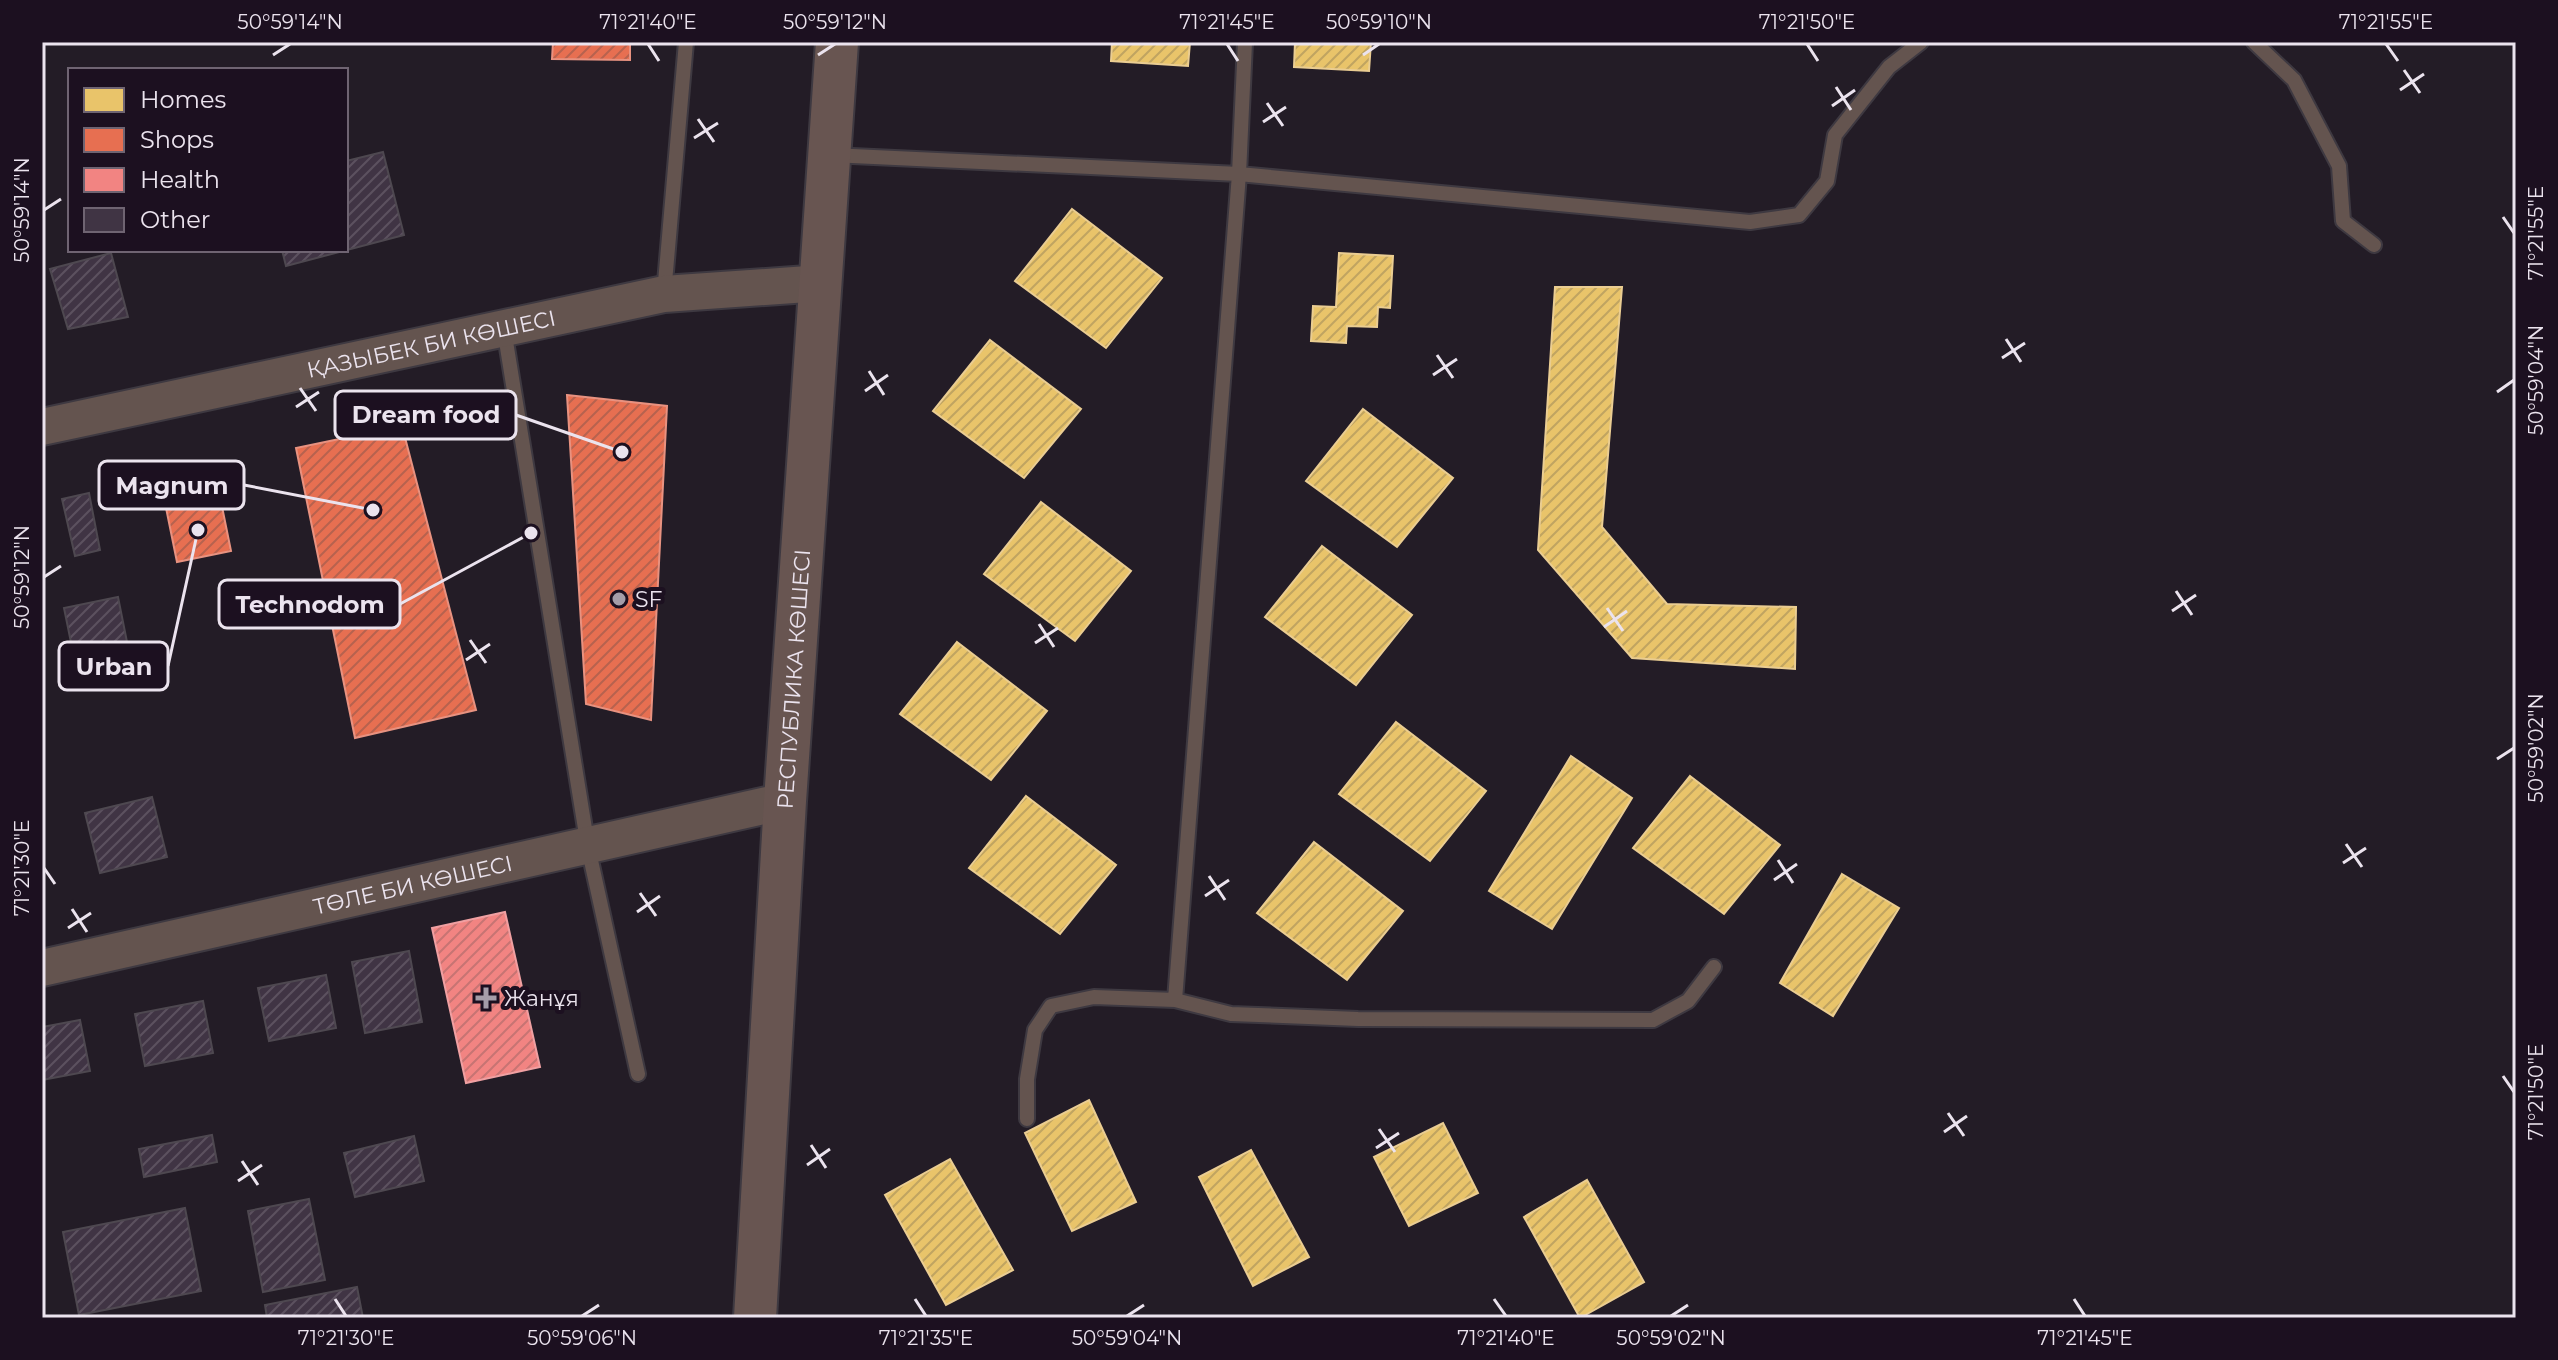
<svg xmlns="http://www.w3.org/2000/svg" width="2558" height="1360" viewBox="0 0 2558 1360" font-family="Montserrat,sans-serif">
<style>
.homes{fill:url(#homes-hatch);stroke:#eacd92;stroke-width:2}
.shops{fill:url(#shops-hatch);stroke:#e89280;stroke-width:2}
.health{fill:url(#health-hatch);stroke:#f0a0a2;stroke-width:2}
.building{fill:url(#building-hatch);stroke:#4e4850;stroke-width:2}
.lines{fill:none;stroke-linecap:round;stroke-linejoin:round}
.service-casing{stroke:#3e3941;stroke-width:18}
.tertiary-casing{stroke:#3e3941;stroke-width:40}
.secondary-casing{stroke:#3e3941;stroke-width:46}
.service{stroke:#64544f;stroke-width:14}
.tertiary{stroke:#64544f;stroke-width:36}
.secondary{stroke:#685551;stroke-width:42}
.ticks{fill:none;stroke:#ebe3ee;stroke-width:3}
.poi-dot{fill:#a59da8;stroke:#1c1020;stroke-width:3}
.labels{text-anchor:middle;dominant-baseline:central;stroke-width:8;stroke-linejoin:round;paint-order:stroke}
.street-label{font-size:22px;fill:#ebe3ee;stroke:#1c1020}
.poi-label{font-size:22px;fill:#ebe3ee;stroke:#1c1020;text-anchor:start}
.leader{fill:none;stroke:#ebe3ee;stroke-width:3}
.callout-dot{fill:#ebe3ee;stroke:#1c1020;stroke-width:3}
.callout{fill:#1c1020;stroke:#ebe3ee;stroke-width:3}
.callout-label{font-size:24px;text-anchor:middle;font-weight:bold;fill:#ebe3ee}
.neatline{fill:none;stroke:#ebe3ee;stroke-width:3}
.ticks-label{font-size:20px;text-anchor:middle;fill:#ebe3ee}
</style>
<defs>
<pattern id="homes-hatch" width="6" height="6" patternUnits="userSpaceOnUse" patternTransform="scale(2)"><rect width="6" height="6" fill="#e9c46a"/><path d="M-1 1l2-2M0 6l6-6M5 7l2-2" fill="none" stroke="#c0a461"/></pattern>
<pattern id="shops-hatch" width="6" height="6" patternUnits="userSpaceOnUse" patternTransform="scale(2)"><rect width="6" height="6" fill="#e76f51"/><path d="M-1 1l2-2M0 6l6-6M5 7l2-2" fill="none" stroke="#b7624e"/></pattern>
<pattern id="health-hatch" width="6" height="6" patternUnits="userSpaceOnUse" patternTransform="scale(2)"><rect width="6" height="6" fill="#f28482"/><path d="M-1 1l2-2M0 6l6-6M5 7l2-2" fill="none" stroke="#c77473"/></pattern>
<pattern id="building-hatch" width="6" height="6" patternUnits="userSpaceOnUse" patternTransform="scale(2)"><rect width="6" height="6" fill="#403444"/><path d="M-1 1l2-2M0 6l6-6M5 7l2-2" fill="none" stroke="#5c515f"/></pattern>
</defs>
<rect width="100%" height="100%" fill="#231c26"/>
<!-- homes -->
<path class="homes" d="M1112,42H1190L1188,66L1111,61Z
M1295,42H1371L1369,71L1294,67Z
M1072,209L1162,278L1106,348L1015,281Z
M1339,253L1393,256L1390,308L1378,307L1377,327L1347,326L1346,343L1311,341L1313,306L1336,307Z
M1555,287H1622L1602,527L1667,604L1796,607L1795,669L1632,658L1538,550Z
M990,340L1081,409L1024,478L933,411Z
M1363,409L1453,478L1397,547L1306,481Z
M1041,502L1131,571L1075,641L984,574Z
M1322,546L1412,615L1356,685L1265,617Z
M957,642L1047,711L991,780L900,714Z
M1396,722L1486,791L1430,861L1339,794Z
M1571,756L1632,798L1552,929L1489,891Z
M1690,776L1780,845L1724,914L1633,848Z
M1026,796L1116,865L1060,934L969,868Z
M1314,842L1403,911L1347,980L1257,913Z
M1842,874L1899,908L1833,1016L1780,983Z
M1089,1100L1136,1202L1072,1231L1025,1133Z
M1443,1123L1478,1193L1409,1226L1374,1157Z
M1251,1150L1309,1257L1253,1286L1199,1177Z
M950,1159L1013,1270L946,1305L885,1195Z
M1587,1180L1644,1282L1580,1318L1524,1217Z"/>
<!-- shops -->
<path class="shops" d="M553,42H630V60L552,59Z
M567,395L667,406L651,720L586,704Z
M402,426L476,710L355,738L296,448Z
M217,482L231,551L177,562L163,493Z"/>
<!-- health -->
<path class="health" d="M505,912L540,1067L466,1083L432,928Z"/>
<!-- building -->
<path class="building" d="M383,152L404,235L286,266L282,250H346V161Z
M111,253L128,317L68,329L50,269Z
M89,493L100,550L75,556L62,499Z
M118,597L132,667L78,677L64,608Z
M152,797L167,857L100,873L85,813Z
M409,951L422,1022L365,1033L352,962Z
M326,975L336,1028L269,1041L258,988Z
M203,1001L213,1053L145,1066L135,1014Z
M80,1020L90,1071L42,1080V1027Z
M212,1135L217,1162L144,1177L139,1149Z
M414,1136L424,1181L355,1197L344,1153Z
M309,1199L325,1280L263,1292L248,1211Z
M185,1208L201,1291L79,1315L63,1232Z
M357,1287L363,1318H267L265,1305Z"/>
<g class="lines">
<defs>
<path id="service" d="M2254,42L2294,80L2339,166L2343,221L2374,245
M831,155L1239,174L1750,222L1799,215L1827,181L1835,135L1889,67L1921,42
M664,294L686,42
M504,329L588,847L638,1074
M1175,1000L1239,174L1245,42
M1027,1119V1079L1035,1030L1051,1006L1094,997L1175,1000L1231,1014L1358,1019L1653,1020L1688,1001L1714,967"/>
<g id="tertiary">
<path id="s1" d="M42,427L664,294L822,283"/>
<path id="s2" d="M42,968L785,801"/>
</g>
<g id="secondary">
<path id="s3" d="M755,1318L785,801L837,42"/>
</g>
</defs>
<!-- service casing -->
<use href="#service" class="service-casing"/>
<!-- tertiary casing -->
<use href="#tertiary" class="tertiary-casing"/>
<!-- secondary casing -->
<use href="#secondary" class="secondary-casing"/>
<!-- service -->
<use href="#service" class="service"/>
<!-- tertiary -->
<use href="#tertiary" class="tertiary"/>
<!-- secondary -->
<use href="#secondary" class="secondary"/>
</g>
<!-- ticks -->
<path class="ticks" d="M648,44L659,61M1227,44L1238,61M1807,44L1818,61M2386,44L2398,61M273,55L290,44M818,55L835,44M1363,55L1379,44M2404,70L2420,93M1836,87L1851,110M2400,90L2424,74M1267,103L1283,126M1832,106L1855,90M698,119L714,142M1263,122L1286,107M694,138L718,123M44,210L61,199M2503,217L2514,233M2006,339L2021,362M1437,355L1453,378M2002,358L2025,343M869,371L884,395M1433,375L1457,359M300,388L316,411M865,391L888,375M2497,392L2514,380M296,407L319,392M44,577L61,566M2176,591L2192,615M1607,608L1623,631M2172,611L2196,595M1039,624L1054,647M1604,627L1627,611M470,640L486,663M1035,643L1058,628M466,660L490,644M2497,759L2514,748M2346,844L2362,867M1778,860L1793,883M2343,863L2366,848M44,868L55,884M1209,876L1225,900M1774,880L1797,864M640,893L656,916M1205,896L1229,880M72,909L87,932M637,912L660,896M68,928L91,913M2503,1076L2514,1092M1948,1113L1964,1136M1379,1129L1395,1152M1944,1132L1967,1116M811,1145L826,1168M1376,1148L1399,1133M242,1161L258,1185M807,1165L830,1149M238,1181L262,1165M335,1299L346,1316M915,1299L926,1316M1494,1299L1506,1316M2074,1299L2085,1316M582,1316L599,1305M1127,1316L1144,1305M1671,1316L1688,1305"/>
<!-- markers -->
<g class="poi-dot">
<circle cx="619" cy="599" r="8"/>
<path d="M482 986h8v8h8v8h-8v8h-8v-8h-8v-8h8z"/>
</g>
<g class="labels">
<!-- street labels -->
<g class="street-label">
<text stroke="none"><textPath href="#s1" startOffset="398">ҚАЗЫБЕК БИ КӨШЕСІ</textPath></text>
<text stroke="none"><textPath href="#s3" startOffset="640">РЕСПУБЛИКА КӨШЕСІ</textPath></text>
<text stroke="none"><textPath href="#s2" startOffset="380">ТӨЛЕ БИ КӨШЕСІ</textPath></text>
</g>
<!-- poi labels -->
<g class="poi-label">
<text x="635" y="599">SF</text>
<text x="504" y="998">Жанұя</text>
</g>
</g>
<!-- callouts -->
<path class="leader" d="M622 452L516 415M373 510L244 485M531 533L400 604M198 530L168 666"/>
<g class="callout-dot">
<circle cx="622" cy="452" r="8"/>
<circle cx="373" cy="510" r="8"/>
<circle cx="531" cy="533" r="8"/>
<circle cx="198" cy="530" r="8"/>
</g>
<g class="callout">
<rect x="335" y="391" width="181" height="48" rx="8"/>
<rect x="99" y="461" width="145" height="48" rx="8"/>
<rect x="219" y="580" width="181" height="48" rx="8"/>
<rect x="59" y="642" width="109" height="48" rx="8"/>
</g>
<g class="callout-label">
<text x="426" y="423">Dream food</text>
<text x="172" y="494">Magnum</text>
<text x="310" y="613">Technodom</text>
<text x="114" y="675">Urban</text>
</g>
<!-- border -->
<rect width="2558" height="1360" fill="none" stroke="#1c1020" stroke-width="88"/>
<!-- legend -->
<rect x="68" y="68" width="280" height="184" fill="#1c1020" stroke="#6f6472" stroke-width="2"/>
<rect x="84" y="88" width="40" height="24" fill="#e9c46a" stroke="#6f6472" stroke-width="2"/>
<text x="140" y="108" font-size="24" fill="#ebe3ee">Homes</text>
<rect x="84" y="128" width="40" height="24" fill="#e76f51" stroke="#6f6472" stroke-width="2"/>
<text x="140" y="148" font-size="24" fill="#ebe3ee">Shops</text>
<rect x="84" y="168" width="40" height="24" fill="#f28482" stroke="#6f6472" stroke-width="2"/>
<text x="140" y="188" font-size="24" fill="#ebe3ee">Health</text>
<rect x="84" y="208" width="40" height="24" fill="#403444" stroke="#6f6472" stroke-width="2"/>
<text x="140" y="228" font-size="24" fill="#ebe3ee">Other</text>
<rect x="44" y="44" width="2470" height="1272" class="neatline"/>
<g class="ticks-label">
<text x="290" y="29">50°59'14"N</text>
<text x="648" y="29">71°21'40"E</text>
<text x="835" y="29">50°59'12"N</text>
<text x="1227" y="29">71°21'45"E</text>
<text x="1379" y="29">50°59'10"N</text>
<text x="1807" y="29">71°21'50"E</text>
<text x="2386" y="29">71°21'55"E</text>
<text transform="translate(22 210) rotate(-90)" y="7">50°59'14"N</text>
<text transform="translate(2536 233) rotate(-90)" y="7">71°21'55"E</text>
<text transform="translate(2536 380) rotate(-90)" y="7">50°59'04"N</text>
<text transform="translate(22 577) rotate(-90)" y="7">50°59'12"N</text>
<text transform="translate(2536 748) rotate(-90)" y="7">50°59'02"N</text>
<text transform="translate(22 868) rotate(-90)" y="7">71°21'30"E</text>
<text transform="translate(2536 1092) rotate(-90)" y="7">71°21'50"E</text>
<text x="346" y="1345">71°21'30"E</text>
<text x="582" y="1345">50°59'06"N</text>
<text x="926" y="1345">71°21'35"E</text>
<text x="1127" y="1345">50°59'04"N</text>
<text x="1506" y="1345">71°21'40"E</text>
<text x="1671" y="1345">50°59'02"N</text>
<text x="2085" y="1345">71°21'45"E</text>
</g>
</svg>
